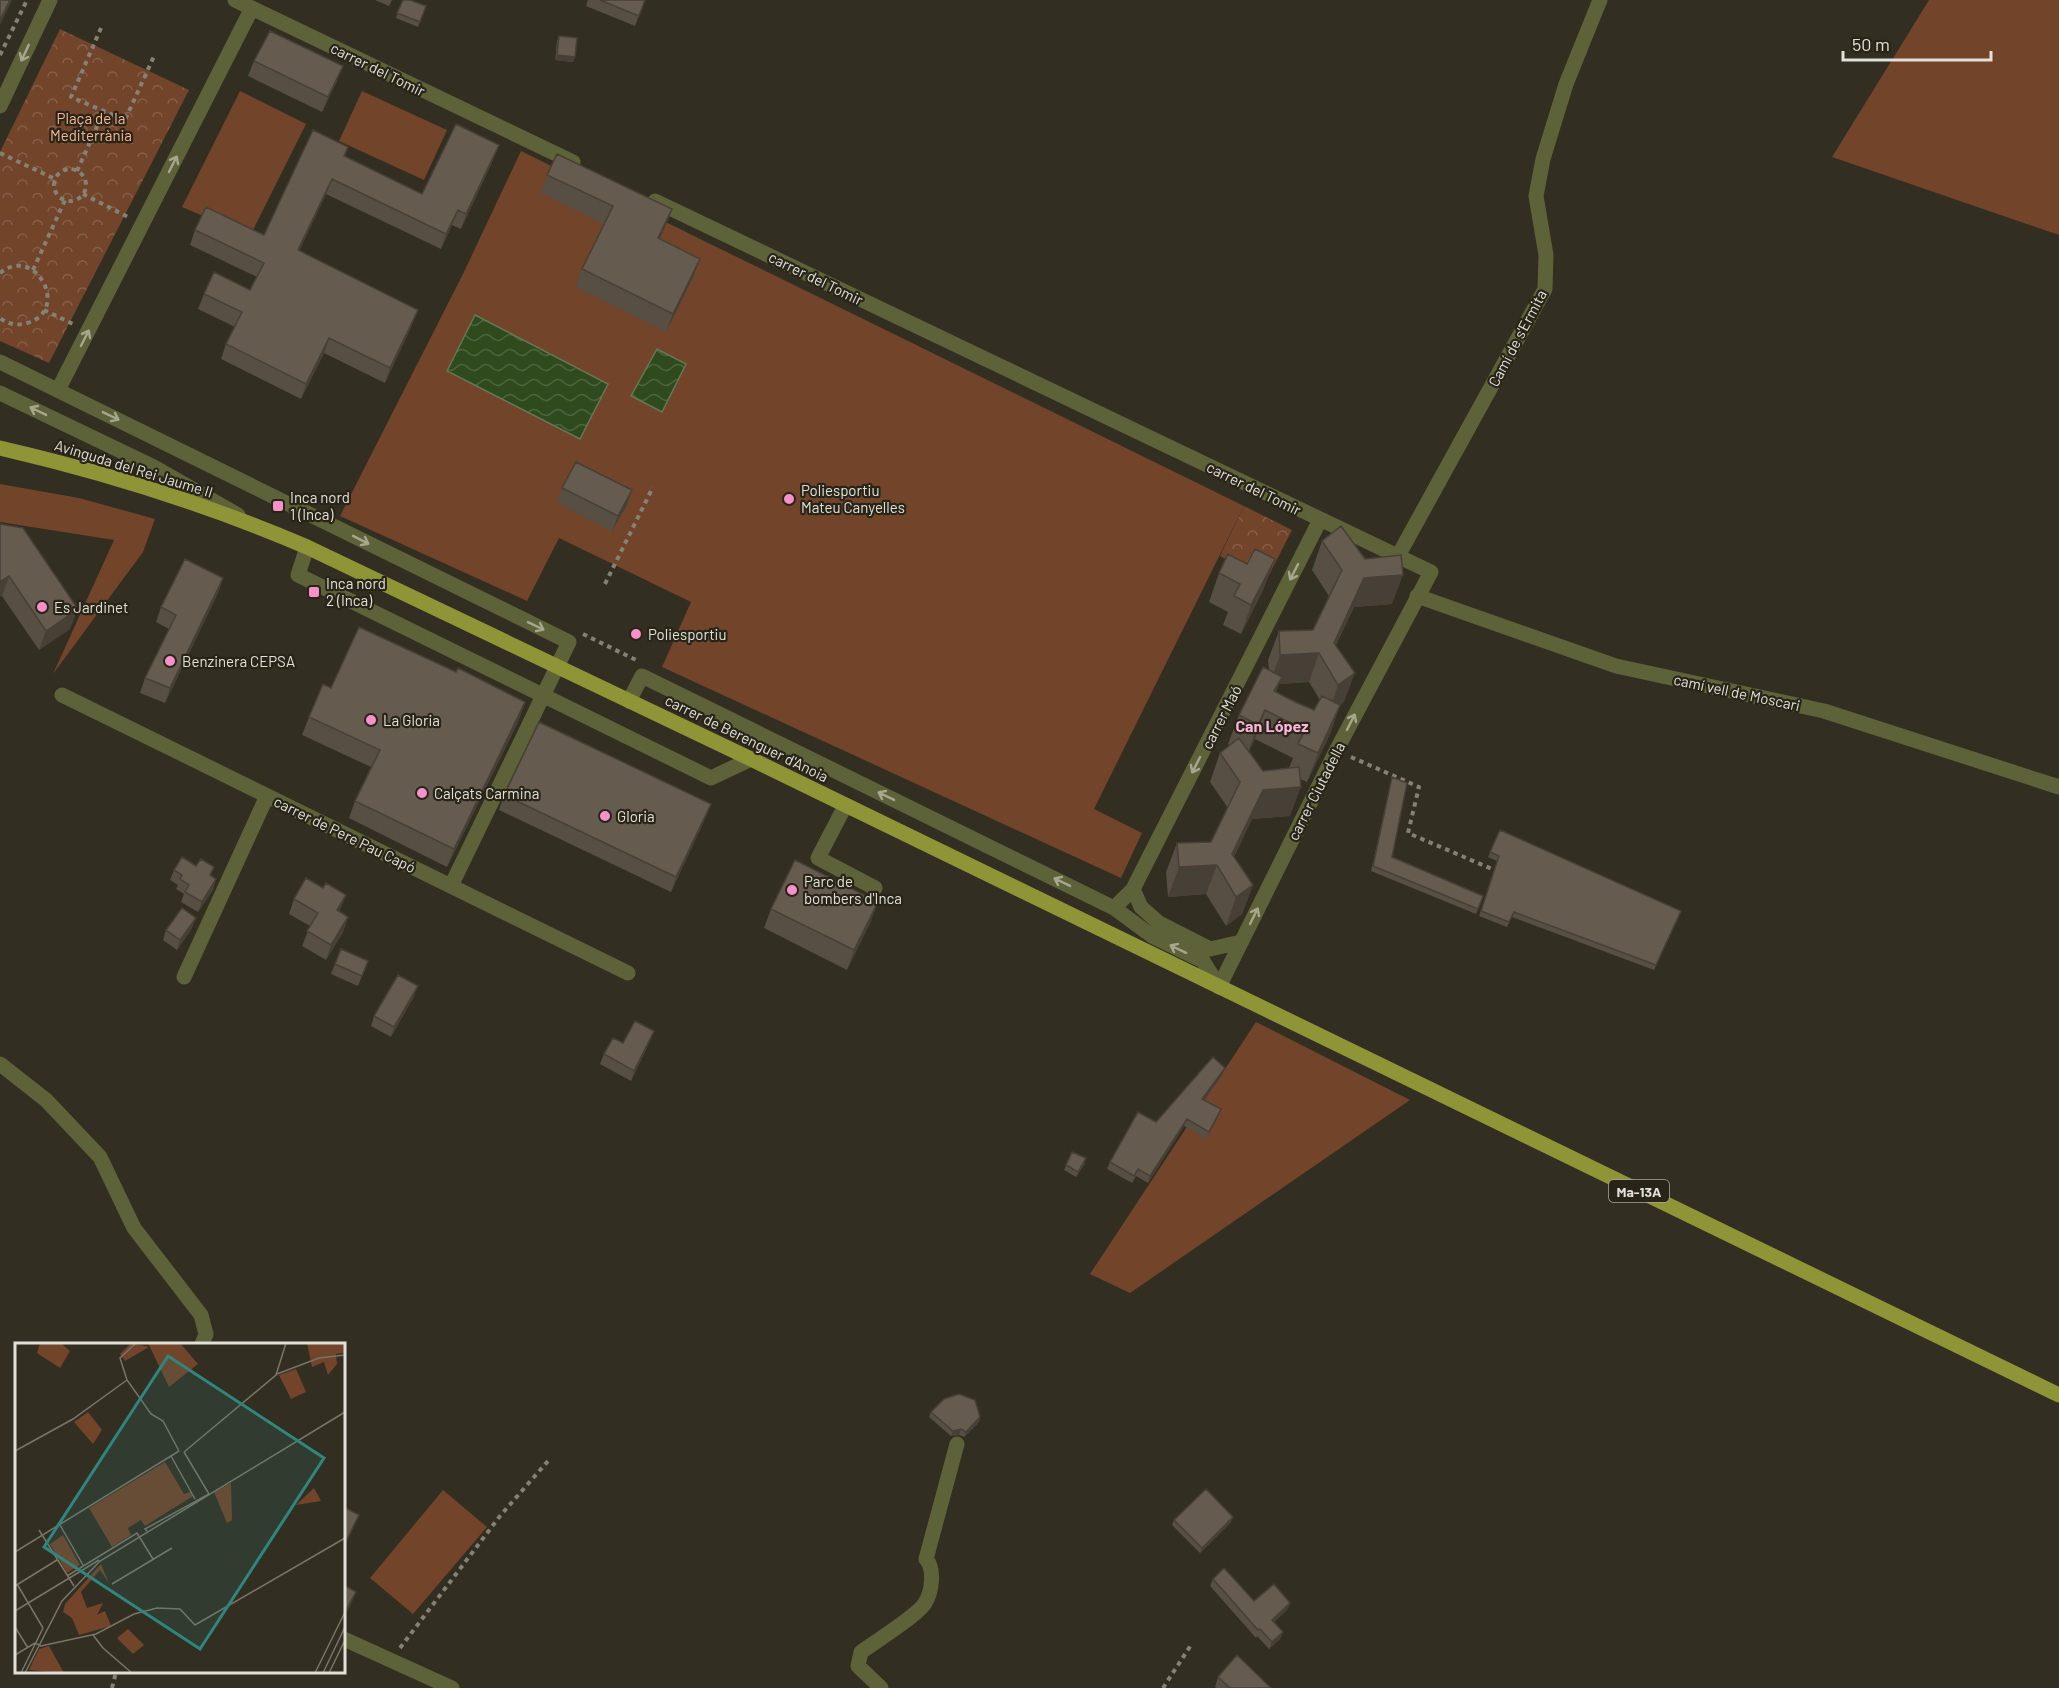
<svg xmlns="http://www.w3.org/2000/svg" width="2059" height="1688" viewBox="0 0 2059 1688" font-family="Barlow,sans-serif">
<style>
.green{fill:#72442a}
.park{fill:url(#park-crowns)}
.water{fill:url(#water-waves);stroke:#657856;stroke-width:1.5}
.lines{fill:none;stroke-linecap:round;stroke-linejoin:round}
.path{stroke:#858177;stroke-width:4;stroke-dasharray:4.5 4.5;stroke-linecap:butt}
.minor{stroke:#5e6238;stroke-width:15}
.major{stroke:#8e9537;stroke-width:15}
.wall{fill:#574e44;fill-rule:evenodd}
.shaded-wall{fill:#474037}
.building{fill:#655b4f;stroke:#474037;stroke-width:1.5}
.oneway{stroke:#a7a790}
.poi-dot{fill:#f890cc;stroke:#282417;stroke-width:2}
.labels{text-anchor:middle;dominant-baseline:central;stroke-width:4.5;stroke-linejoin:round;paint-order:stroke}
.shield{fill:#282417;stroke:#aaa89e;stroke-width:1.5}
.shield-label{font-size:14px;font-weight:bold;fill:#e2e0d8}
.street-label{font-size:15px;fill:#e2e0d8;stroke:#282417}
.park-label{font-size:15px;fill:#f7b795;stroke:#282417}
.poi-label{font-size:15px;fill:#e2e0d8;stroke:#282417;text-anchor:start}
.neighbourhood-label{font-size:16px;font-weight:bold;fill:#fdb3dc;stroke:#282417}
.inset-road{fill:none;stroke:#78756a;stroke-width:1.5}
.view{fill:#2f867e;fill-opacity:0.15;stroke:#2f867e;stroke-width:3}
.inset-edge{fill:none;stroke:#e2e0d8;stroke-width:3}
</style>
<defs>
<pattern id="park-crowns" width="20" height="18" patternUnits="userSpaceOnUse" patternTransform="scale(1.5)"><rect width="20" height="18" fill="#72442a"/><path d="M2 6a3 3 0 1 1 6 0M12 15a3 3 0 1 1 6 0" fill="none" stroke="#865f48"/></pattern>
<pattern id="water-waves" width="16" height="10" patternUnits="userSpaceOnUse" patternTransform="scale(1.5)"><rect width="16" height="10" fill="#2f4b1e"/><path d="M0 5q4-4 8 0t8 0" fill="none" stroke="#4d653e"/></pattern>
</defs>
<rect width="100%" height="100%" fill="#322e21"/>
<!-- green -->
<path class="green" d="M1929,0H2059V235L1832,157Z
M240,91L306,124L250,236L182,207Z
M362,91L447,130L424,180L339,141Z
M521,151L1244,506L1094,809L1142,833L1121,878L662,667L691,602L559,538L527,601L340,516L463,274Z
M0,484L79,498L155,519L143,552L53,674L114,540L0,522Z
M1256,1022L1410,1100L1130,1293L1090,1274Z
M443,1490L487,1527L413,1614L370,1578Z"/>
<!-- park -->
<path class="park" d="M60,29L189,90L49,363L0,341V152Z
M1244,506L1292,530L1267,579L1220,556Z"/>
<!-- water -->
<path class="water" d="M475,315L608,384L580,439L447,371Z
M657,349L686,364L662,412L631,396Z"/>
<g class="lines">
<!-- path -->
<path class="path" d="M101,28L71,97L125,120L155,54
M0,55L27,0
M0,153L55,179
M54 185a16 16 0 1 1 32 0a16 16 0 1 1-32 0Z
M77,171L104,111
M83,194L128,217
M33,270L65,200
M0,273C36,244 71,311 27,323C17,326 8,324 0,318
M44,310L73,324
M605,584L653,487
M583,634L636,660
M1351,757L1419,787L1408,833L1499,872
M400,1648L500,1516L548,1461
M112,1688L116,1672
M1163,1688L1191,1645"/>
<!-- minor -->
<path class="minor" d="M235,0L573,162
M0,106L50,0
M655,201L1431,572L1336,751L1219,987
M0,362L569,642L451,886
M58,390L252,8
M0,393L154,467L238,515
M307,547L298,575L711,778L751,759
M1398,556L1545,289L1546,255L1536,196L1543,159L1566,84L1600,0
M1417,596L1616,666L1824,711L2059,787
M62,695L628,973
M629,701L642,676L1114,908L1152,936L1203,961L1219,987
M845,806L818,858L875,888
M1133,889L1141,907L1159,923L1210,949L1241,942
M1114,908L1133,889L1320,520
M184,977L267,796
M0,1064L46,1100L100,1157L134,1228L201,1315L206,1334L202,1344
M344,1639L452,1688
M881,1688L858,1666L861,1652C875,1642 918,1615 925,1603C932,1592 935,1569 926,1559L957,1444"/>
<!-- major -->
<path class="major" d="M0,448C104,472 209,505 307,547L751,759L2059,1395"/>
</g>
<!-- wall -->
<path class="wall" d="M375,0H392L389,6Z
M403,0L426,6L418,27L396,18Z
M588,0H645L635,26L586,6Z
M559,36L575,57L573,62L555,60L557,41Z
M254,61L337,81L322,112L248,76Z
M499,145L493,160L461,229L452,225L441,249L326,194L299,251L412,325L385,383L324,353L301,399L221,359L226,344L235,327L198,309L204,294L250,290L257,277L190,245L195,230L264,235L348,147L345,156L422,194Z
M547,175L672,209L660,239L700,259L693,277L666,332L575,287L582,269L604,224L541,193Z
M562,488L632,490L627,505L612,531L557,503Z
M0,524L70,629L39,650L2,596Z
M1322,541L1392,604L1354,607L1336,645L1344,702L1340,705L1330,734L1307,782L1300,779L1290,816L1252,819L1234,857L1253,885L1242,914L1226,926L1206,894L1168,897L1166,872L1177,843L1211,842L1228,808L1210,782L1220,753L1230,745L1228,744L1239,715L1269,670L1268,660L1279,631L1313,630L1329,596L1312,570ZM1309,682L1320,700L1314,710L1276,692L1279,684ZM1255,739L1293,758L1289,768L1263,771L1249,751Z
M1219,573L1264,588L1241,634L1223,625L1228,612L1209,602Z
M223,578L218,593L165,703L140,693L145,678L169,629L156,622L161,607Z
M331,688L519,720L447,867L349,818L355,801L371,767L302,735L309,717Z
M1392,777V857L1483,896L1476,914L1371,871Z
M504,795L705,819L671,892L499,810Z
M1500,830L1679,916L1654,970L1512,917L1507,927L1479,916L1497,861L1488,857Z
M174,870L211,876L213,890L198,912L181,902L184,894L176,889L178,885L170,880Z
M294,899L340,910L339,912L348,917L343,932L326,960L302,946L310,926L289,914Z
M771,909L871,921L847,970L764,928Z
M192,928L177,950L163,940L166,930Z
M368,961L358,986L331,974L335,964Z
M414,996L391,1037L371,1026L374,1016Z
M650,1041L631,1081L600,1064L604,1054L623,1043Z
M1225,1068L1222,1075L1204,1100L1218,1117L1206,1139L1184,1126L1148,1183L1136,1176L1132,1183L1107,1169L1110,1162L1156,1122Z
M1072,1152L1085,1163L1076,1177L1064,1170Z
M931,1412L980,1417L979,1422L964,1437L959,1435L951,1436L929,1417Z
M1174,1520L1231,1522L1200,1553L1172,1525Z
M1213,1579L1254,1601L1290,1603L1287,1610L1274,1622L1283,1632L1280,1639L1269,1649L1257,1636L1256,1638L1210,1586Z
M1218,1677L1271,1688H1216L1215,1687Z"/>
<!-- shaded-wall -->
<path class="shaded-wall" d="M10,0H12L0,25V20Z
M557,55L575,57L573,62L555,60Z
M343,66L337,81L322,112L328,97Z
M499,145L493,160L461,229L466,214Z
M332,179L326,194L292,265L298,250Z
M672,209L665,227L651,257L658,238Z
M458,210L452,225L441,249L446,234Z
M700,259L693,277L666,332L673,314Z
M418,310L412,325L385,383L390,368Z
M329,338L324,353L301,399L306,384Z
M632,490L627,505L612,531L618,516Z
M1275,559L1264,588L1241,634L1251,605Z
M1403,575L1392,604L1354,607L1326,665L1334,643L1364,578Z
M9,576L2,596L0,597V582Z
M223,578L218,593L165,703L170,688Z
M78,609L70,629L39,650L46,631Z
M1319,653L1309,682L1279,684L1271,706L1270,684L1280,655Z
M1355,673L1344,702L1328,714L1338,685Z
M525,702L519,720L447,867L454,849Z
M1340,705L1330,734L1307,782L1318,753Z
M1265,710L1255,739L1247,754L1258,725Z
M1301,787L1290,816L1252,819L1224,877L1232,854L1263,790Z
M711,804L705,819L671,892L676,877Z
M1217,865L1206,894L1168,897L1179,867Z
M216,879L213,890L198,912L202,902Z
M1253,885L1242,914L1226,926L1236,897Z
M346,895L340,910L331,925L337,910Z
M878,902L871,921L847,970L854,950Z
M348,917L343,932L326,960L331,945Z
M196,918L192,928L177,950L180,940Z
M418,986L414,996L391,1037L394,1027Z
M654,1031L650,1041L631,1081L634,1071Z
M1225,1068L1222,1075L1200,1106L1202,1099Z
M1221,1109L1218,1117L1206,1139L1209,1132Z
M1187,1119L1184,1126L1148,1183L1150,1176Z
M980,1417L979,1422L964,1437L966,1432Z
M961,1429L959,1435L951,1436L953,1431Z
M359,1515L355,1525L344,1548V1545Z
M1233,1517L1231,1522L1200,1553L1202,1548Z
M356,1592L352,1602L344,1618L346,1610Z
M1290,1603L1287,1610L1269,1627L1272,1620Z
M1283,1632L1280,1639L1269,1649L1272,1642Z"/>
<!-- building -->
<path class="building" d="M0,0H10L0,20Z
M403,0H410L426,6L420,22L397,13Z
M600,0H645L639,16Z
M270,31L343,66L328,97L254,61Z
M559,36L577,38L575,57L557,55Z
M456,124L499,145L466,214L458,210L446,234L332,179L298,250L418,310L390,368L329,338L306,384L226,344L242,312L204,294L214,272L250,290L264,263L195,230L206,207L264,235L313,130L348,147L344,156L422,194Z
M557,154L672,209L658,238L700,259L673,314L582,269L613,206L547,175Z
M576,462L632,490L618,516L562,488Z
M0,524L23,528L78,609L46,631L9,576L0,582Z
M1341,526L1365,559L1401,555L1403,575L1364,578L1334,643L1355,673L1338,685L1319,653L1280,655L1279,631L1313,630L1342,570L1322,541Z
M1255,549L1275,559L1251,605L1234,596L1240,584L1219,573L1228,554L1247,564Z
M185,559L223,578L170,688L145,678L176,615L161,607Z
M359,627L456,672L458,668L525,702L454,849L355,801L380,750L309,717L323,684L331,688Z
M1263,667L1282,677L1274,691L1295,702L1314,710L1322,696L1340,705L1318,753L1298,744L1305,730L1265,710L1258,725L1239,715Z
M539,722L711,804L676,877L504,795Z
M1239,738L1263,771L1299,767L1301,787L1263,790L1232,854L1253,885L1236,897L1217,865L1179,867L1177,843L1211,842L1240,782L1220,753Z
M1392,777L1407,783L1392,857L1483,896L1478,909L1373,866Z
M1500,830L1681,911L1656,965L1514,912L1509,922L1481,911L1499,856L1490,852Z
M182,857L196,866L201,859L214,867L210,875L216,879L202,902L185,892L189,885L180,879L182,875L174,870Z
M795,860L878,902L854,950L771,909Z
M306,878L323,888L326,883L346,895L337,910L348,917L331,945L307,931L318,913L294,899Z
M182,908L196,918L180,940L166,930Z
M341,949L368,961L362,976L335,964Z
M398,975L418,986L394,1027L374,1016Z
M635,1021L654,1031L634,1071L604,1054L613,1038L623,1043Z
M1213,1057L1225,1068L1202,1099L1221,1109L1209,1132L1187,1119L1150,1176L1138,1169L1134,1176L1110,1162L1138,1112L1156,1122Z
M1072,1152L1086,1158L1078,1172L1066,1165Z
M959,1394L975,1400L980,1417L966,1432L961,1429L953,1431L931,1412L944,1399Z
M1206,1489L1233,1517L1202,1548L1174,1520Z
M344,1507L359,1515L344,1545Z
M1224,1568L1254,1601L1274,1584L1290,1603L1272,1620L1283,1632L1272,1642L1260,1629L1258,1630L1213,1579Z
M344,1585L356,1592L346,1610L344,1609Z
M1237,1655L1271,1688H1230L1218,1677Z"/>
<!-- one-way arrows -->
<defs><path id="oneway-shaft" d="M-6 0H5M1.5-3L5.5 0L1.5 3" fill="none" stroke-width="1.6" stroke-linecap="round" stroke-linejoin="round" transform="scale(1.5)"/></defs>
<g class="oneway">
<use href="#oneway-shaft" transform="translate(25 53) rotate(115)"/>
<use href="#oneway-shaft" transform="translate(173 164) rotate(-63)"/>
<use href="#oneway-shaft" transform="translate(85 338) rotate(-63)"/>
<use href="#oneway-shaft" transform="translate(38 411) rotate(-154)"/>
<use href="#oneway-shaft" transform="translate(111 416) rotate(26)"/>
<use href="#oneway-shaft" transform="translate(361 540) rotate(27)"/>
<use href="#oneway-shaft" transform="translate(1294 572) rotate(117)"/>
<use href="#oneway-shaft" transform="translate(536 626) rotate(26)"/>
<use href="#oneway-shaft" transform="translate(1351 722) rotate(-63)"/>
<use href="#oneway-shaft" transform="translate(1196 765) rotate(117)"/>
<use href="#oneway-shaft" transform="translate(886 796) rotate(-154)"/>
<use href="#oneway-shaft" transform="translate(1062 882) rotate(-154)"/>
<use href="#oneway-shaft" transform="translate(1254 916) rotate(-64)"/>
<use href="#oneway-shaft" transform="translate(1178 949) rotate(-154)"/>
</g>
<!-- markers -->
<g class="poi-dot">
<circle cx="789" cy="499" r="6"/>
<rect x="272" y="500" width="12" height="12" rx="3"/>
<rect x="308" y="586" width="12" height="12" rx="3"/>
<circle cx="42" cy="607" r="6"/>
<circle cx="636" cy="634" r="6"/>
<circle cx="170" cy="661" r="6"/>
<circle cx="371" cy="720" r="6"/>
<circle cx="422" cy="793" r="6"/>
<circle cx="605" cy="816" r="6"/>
<circle cx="792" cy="890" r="6"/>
</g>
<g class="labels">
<!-- shield labels -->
<rect class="shield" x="1609" y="1180" width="60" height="22" rx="4.5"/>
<g class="shield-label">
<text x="1639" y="1191">Ma-13A</text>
</g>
<!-- street labels -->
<g class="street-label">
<text transform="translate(378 69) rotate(26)">carrer del Tomir</text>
<text transform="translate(816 278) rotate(26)">carrer del Tomir</text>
<text transform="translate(1517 338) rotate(-62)">Camí de s'Ermita</text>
<text transform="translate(134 468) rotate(17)">Avinguda del Rei Jaume II</text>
<text transform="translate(1254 488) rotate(26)">carrer del Tomir</text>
<text transform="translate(1737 692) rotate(12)">camí vell de Moscari</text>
<text transform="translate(1221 717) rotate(-63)">carrer Maó</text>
<text transform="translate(747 738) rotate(26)">carrer de Berenguer d'Anoia</text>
<text transform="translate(1316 791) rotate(-63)">carrer Ciutadella</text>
<text transform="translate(345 834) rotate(26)">carrer de Pere Pau Capó</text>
</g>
<!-- park labels -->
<g class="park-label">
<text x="91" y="118">Plaça de la<tspan x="91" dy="17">Mediterrània</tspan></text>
</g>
<!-- poi labels -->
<g class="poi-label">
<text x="801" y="490">Poliesportiu<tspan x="801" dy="17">Mateu Canyelles</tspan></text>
<text x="290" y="497">Inca nord<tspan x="290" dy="17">1 (Inca)</tspan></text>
<text x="326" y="583">Inca nord<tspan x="326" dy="17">2 (Inca)</tspan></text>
<text x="54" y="607">Es Jardinet</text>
<text x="648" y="634">Poliesportiu</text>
<text x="182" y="661">Benzinera CEPSA</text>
<text x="383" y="720">La Gloria</text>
<text x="434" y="793">Calçats Carmina</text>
<text x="617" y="816">Gloria</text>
<text x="804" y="881">Parc de<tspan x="804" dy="17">bombers d'Inca</tspan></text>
</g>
<!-- neighbourhood labels -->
<g class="neighbourhood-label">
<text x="1272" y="725">Can López</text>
</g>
</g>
<!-- overview -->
<g transform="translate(15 1343)">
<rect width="330" height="330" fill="#322e21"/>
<path d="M133,0H165L183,21L154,44ZM73,69L87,87L78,101L59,79ZM150,119L169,151L175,149L178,153L130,183L126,177L113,185L116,192L97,204L74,165ZM216,140L217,177L212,180L199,149ZM86,221L94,240L85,227L66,249L72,265L88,260L82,272L90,268L96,283L64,292L57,275L48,269L50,261ZM113,286L129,302L118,311L102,295ZM34,303L49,330L14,327L24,306Z" fill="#72442a"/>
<path d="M25,0H46L55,8L45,25L22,10ZM116,0L134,4L110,18L105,11ZM292,0H330V10L321,11L322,21L313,32L309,19L297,24ZM281,26L291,49L276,56L264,32ZM299,145L306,158L281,162Z" fill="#72442a"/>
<path d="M48,192L65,222L52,230L35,201Z" fill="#72442a"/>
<path class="inset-road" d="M121,0L105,15L112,37L136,71L148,78L164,108M262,31L304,15L330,12M0,108L58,76L112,37M169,109L261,32L271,0M156,113L180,156M45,182L68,222M24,187L59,243M132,188L130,186L194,151L169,109M0,209L164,108M52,233L122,190L138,216M2,241L28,285M97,241L157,205M0,243L42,217M0,268L84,217M0,284L13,305M78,292L88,305L117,330M20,300L26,303L81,291L119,271L142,265L165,266L180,282L330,195M0,312L20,300M6,330L28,285M10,330L47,258L85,218L330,69M300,330L330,269M308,330L330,284M314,330L330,297"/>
<path class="view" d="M153,13L309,115L185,306L29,204Z"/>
<rect width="330" height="330" class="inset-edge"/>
</g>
<!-- scale -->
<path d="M1843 51v9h148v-9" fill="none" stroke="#e2e0d8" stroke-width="3"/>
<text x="1852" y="51" font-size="18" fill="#e2e0d8" stroke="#282417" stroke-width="4.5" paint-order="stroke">50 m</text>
</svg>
